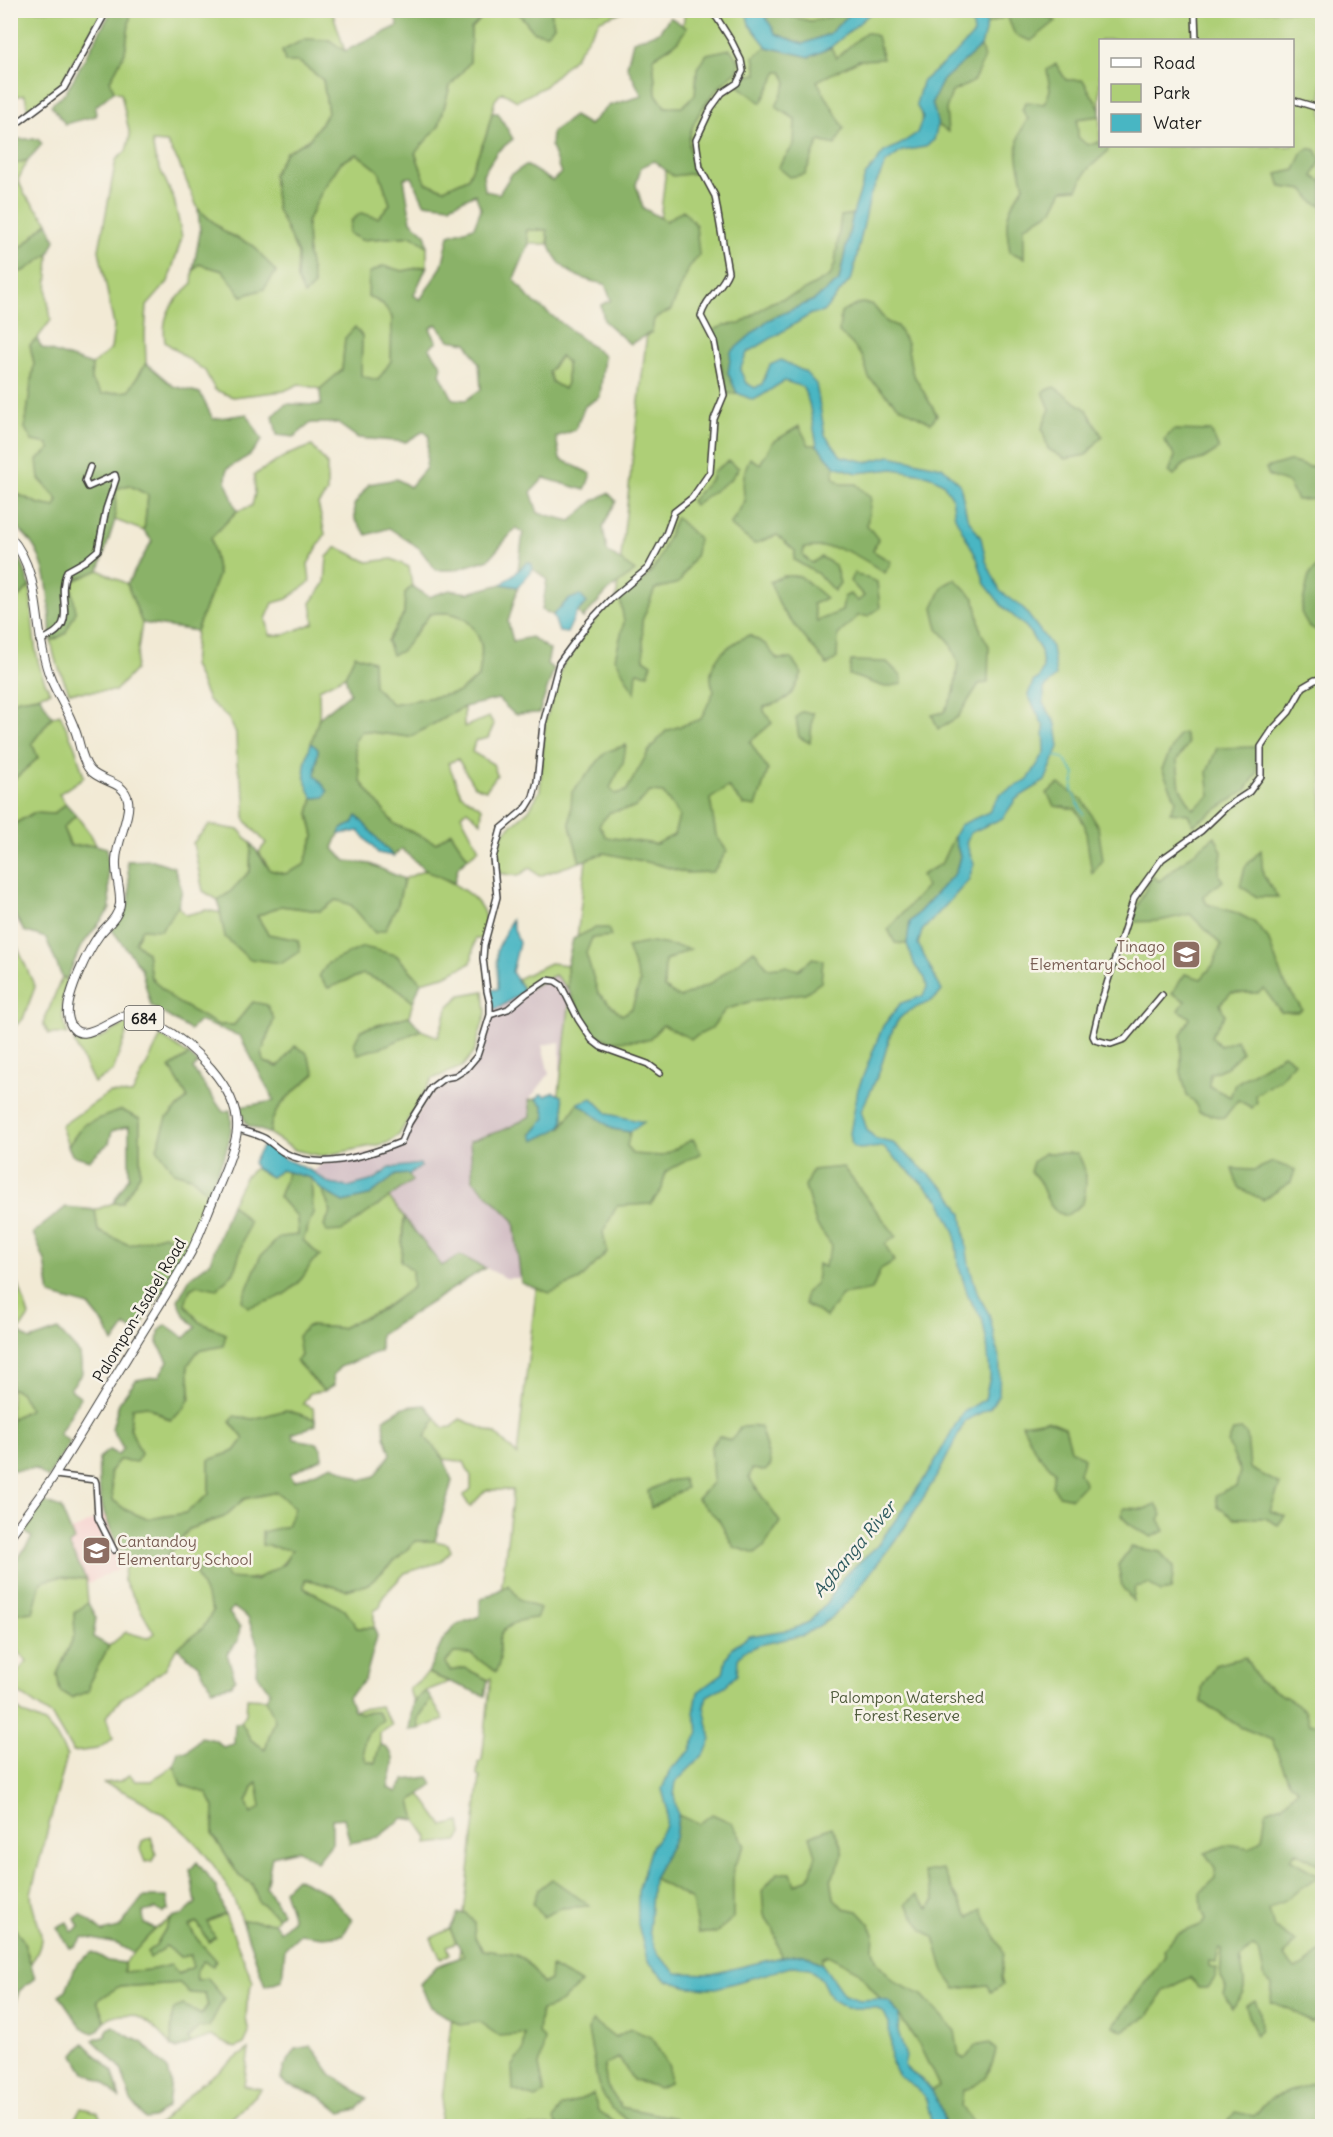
<svg xmlns="http://www.w3.org/2000/svg" width="1333" height="2137" viewBox="0 0 1333 2137" font-family="Delius,sans-serif">
<style>
.built{fill:#f7d0ce}
.industrial{fill:#d2bec4}
.green{fill:#aecf77;stroke:#65764a;stroke-width:1.5;fill-rule:evenodd}
.forest{fill:#8ab268;stroke:#536742;stroke-width:1.5;fill-rule:evenodd}
.water{fill:#48b6c3;stroke:#326970;stroke-width:1.5}
.lines{fill:none;stroke-linecap:round;stroke-linejoin:round}
.stream{stroke:#48b6c3;stroke-width:1.5}
.minor-casing{stroke:#3c3b38;stroke-width:8}
.highway-casing{stroke:#3c3b38;stroke-width:10}
.minor{stroke:#fff;stroke-width:5}
.highway{stroke:#fff;stroke-width:8}
.labels{text-anchor:middle;dominant-baseline:central;stroke-width:5;stroke-linejoin:round;paint-order:stroke}
.shield{fill:#f7f3e8;stroke:#5e5c59;stroke-width:1.5}
.shield-label{font-size:15px;font-weight:bold;fill:#1c1c1c}
.education-label{font-size:16px;fill:#785e54;stroke:#f7f3e8;text-anchor:end}
.street-label{font-size:16px;fill:#1c1c1c;stroke:#f7f3e8}
.park-label{font-size:16px;fill:#4f5b3c;stroke:#f7f3e8}
.water-label{font-size:18px;font-style:italic;fill:#2e5a5f;stroke:#f7f3e8}
</style>
<rect width="100%" height="100%" fill="#f7f3e8"/>
<filter id="ink" filterUnits="userSpaceOnUse"><feTurbulence type="fractalNoise" baseFrequency=".0167" numOctaves="2"/><feDisplacementMap in="SourceGraphic" scale="12" xChannelSelector="R" yChannelSelector="G"/><feConvolveMatrix kernelMatrix="1 2 1 2 8 2 1 2 1" color-interpolation-filters="sRGB"/></filter>
<filter id="wash" filterUnits="userSpaceOnUse"><feTurbulence type="fractalNoise" baseFrequency=".008" numOctaves="4" result="noise"/><feDisplacementMap in="SourceGraphic" scale="24" xChannelSelector="R" yChannelSelector="G"/><feGaussianBlur stdDeviation="1.35" result="paint"/><feColorMatrix in="noise" values="0 0 0 0 0 0 0 0 0 0 0 0 0 0 0 0 0 1.4 0 .05"/><feComposite in="paint" operator="in"/></filter>
<g filter="url(#wash)">
<rect width="100%" height="100%" fill="#f2ead5"/>
<!-- built -->
<path class="built" d="M104,1515L128,1564L87,1584L63,1535Z"/>
<!-- industrial -->
<path class="industrial" d="M555,975L568,989L591,1032L578,1103L560,1073V1042L542,1045L549,1074L529,1100L531,1116L506,1129L470,1141L473,1180L514,1221L521,1278H506L460,1255L443,1266L388,1196L411,1181L409,1174L420,1168H390L374,1180L348,1187L330,1184L313,1172L322,1164L389,1148L401,1143L432,1090L443,1079L468,1071L480,1057L493,1009L500,1007L524,991Z"/>
<!-- green -->
<path class="green" d="M11,10L103,11L58,89L28,111L25,95L11,97Z
M131,11H332L345,51L329,40L299,62L323,80L328,113L309,140L286,152L273,174L277,209L298,254L297,279L314,286L308,255L307,222L323,189L341,162L357,154L379,171L390,204L378,218L361,213L351,221L361,240L413,236L427,246V266L403,271L383,266L368,296L383,304L392,317L391,361L378,381L361,376L362,337L345,338L342,370L320,389L299,384L284,391L233,397L215,390L205,371L165,342C161,314 172,302 192,284L193,271L199,264L223,271L242,296L254,246L226,233L198,209L178,161L167,143L152,142L155,158L174,199L182,237L168,282L147,306L145,334L146,363L129,391L102,394L91,381L92,365L111,349L114,326L99,250L116,160L126,151L130,136L121,93L114,91L110,81L125,52Z
M488,11H517L534,32L554,26L551,11H624L600,20L574,58L544,87L517,101L502,92L495,100L486,136L468,178L444,189L426,183L415,152L439,126L450,86L470,62L471,29Z
M685,11H1322V2126H439L480,1777L477,1776L478,1763L482,1760L491,1678L488,1680L465,1668L450,1671L445,1663L454,1652L471,1654L492,1669L513,1490H486L470,1507L463,1496L471,1489V1477L464,1462L444,1459L425,1437L436,1418L443,1428L452,1427L460,1419L496,1434L517,1455L597,765L589,774L570,825L580,862L539,876L530,868L518,876L499,873L496,858L503,833L529,810L540,790L545,722L562,667L575,645L605,608L616,600L673,108L665,107L656,94L653,58C680,40 681,44 685,11ZM1100,40H1292V146H1100Z
M28,160L18,180L25,195L48,222L22,247L11,248V165Z
M526,230H547L548,244H529Z
M49,254L47,295L51,320L37,339L30,345L34,363L25,428L48,444L51,449L39,479L58,499L55,507L39,504L11,491L10,273L24,271Z
M561,356L567,363V384L564,389L552,382L549,372Z
M312,446L327,464V493L318,504L325,534L308,564L310,582L287,599L273,603L266,619L270,635H284L314,623L311,603L325,583L327,557L337,547L368,562L392,559L409,567L412,586L405,593L404,614L387,641L402,651L430,614C456,609 473,618 481,644C483,653 480,668 479,677L457,693L392,704L374,686L355,655L345,676L319,689C319,698 320,708 319,717C314,752 293,762 313,798L309,814L314,836L304,866L285,874L270,870L259,852L266,843L245,820V796L237,764L236,733L228,718L208,700L193,665L196,631L218,575L211,538L237,511L252,506L255,493L254,475L287,455Z
M129,485L148,495L144,531L115,520L116,489Z
M99,570L127,584L142,623L135,670L115,691L69,692L55,659L51,641L65,634L71,582Z
M30,586C33,621 32,661 50,692C37,697 23,697 11,703V605Z
M464,707V727L489,717L494,724L488,738L475,741L472,752L493,764L497,775L486,790L474,786L458,759L448,763L461,794L482,808L481,822L467,810L461,815L479,849L468,858L451,832L436,843L394,824L361,782L353,742L361,731L410,737Z
M60,714L75,747L84,777L59,794L66,804L53,814L33,813L11,826L10,783L38,758L32,743L52,717Z
M76,815L91,835L96,845L71,846L63,828Z
M209,825L239,830L251,843L250,871L229,893L218,900L203,891L193,843Z
M425,870C443,878 485,896 485,920C485,926 483,933 482,939H475L471,963L444,976L421,982L396,955L328,988L363,974L395,987L413,1002L409,1016L361,1030L385,1046L421,1030L438,1037L448,1007L461,995L484,991L486,1013L474,1052L462,1067L432,1079L399,1135L387,1143L322,1156L295,1150L270,1134C270,1106 296,1091 315,1074L264,1062L262,1052L274,1019L253,1002L234,1025H218L175,1002L151,978L147,953L135,942L142,929H161L178,906L186,915L206,910L221,913L225,937L268,934L257,916L281,906L320,911L336,900L351,905L398,904L404,879Z
M10,935L16,944L35,987L23,1019L11,1029Z
M550,963L567,965L568,989L555,975L524,991L517,979Z
M62,977L67,979C62,998 59,1016 68,1034H49L43,1024Z
M130,1023L113,1071L94,1083L74,1042C101,1044 107,1031 130,1023Z
M161,1036L189,1055L170,1067L188,1098L167,1118L174,1172L191,1177L208,1193L188,1246L164,1235L129,1245L98,1231L95,1210L113,1203H122L140,1174V1119L121,1110L83,1125L68,1146L61,1126L109,1093L132,1094Z
M255,1168L271,1177L281,1170L288,1172L279,1197L297,1217L302,1278L311,1261L320,1256L303,1240L313,1213L311,1178L322,1190L331,1212L324,1226L342,1231L388,1196L404,1217L401,1261L412,1270L414,1287L383,1309L341,1328L308,1326L301,1356L296,1361L324,1391L310,1393L303,1404L313,1408L315,1419L286,1410L253,1420L230,1422L244,1439L235,1451L209,1460V1494L186,1513L147,1519L126,1510L113,1500L110,1471L119,1460L141,1454L130,1428L132,1407L147,1406L170,1420L191,1398L187,1365L198,1351L226,1334L198,1322L185,1304L190,1289L198,1285L249,1222L231,1204L245,1177Z
M11,1279L19,1286L29,1316L11,1343Z
M11,1388L20,1392L31,1409L11,1419Z
M277,1492L295,1508L287,1526L292,1550C270,1590 234,1579 197,1574L214,1611L203,1628L177,1648L165,1669L121,1699L106,1717L113,1738L98,1749L73,1752L52,1716L19,1693L11,1680L27,1661L11,1644L10,1614L33,1612L41,1582L59,1577L86,1579L88,1603L74,1613L75,1634L57,1674L60,1691L72,1698L89,1691L90,1681L109,1646L126,1632L147,1638L154,1633L123,1579L126,1564L166,1558L189,1529L224,1517L244,1499Z
M416,1541H435L448,1544L451,1551L440,1562L405,1573L383,1596L380,1607L374,1611V1628H357L345,1610L304,1588L305,1579L346,1590L369,1584Z
M428,1673L449,1682L426,1691L413,1702L409,1689Z
M247,1698L266,1699L275,1720L265,1749L251,1740L241,1722L246,1714Z
M431,1699L444,1720L419,1729L418,1719Z
M11,1704L24,1714L45,1723L56,1736L67,1756L31,1893C32,1925 53,1932 31,1963L23,1940L11,1924Z
M380,1706L392,1725L380,1733V1744L375,1763L366,1761C359,1741 367,1732 382,1720L377,1712L360,1713L353,1710Z
M174,1765L181,1784L207,1793L214,1807L213,1835L239,1876L252,1884L259,1902L278,1917L274,1923L242,1920C219,1855 168,1806 103,1783L120,1781L130,1775L136,1781H152Z
M258,1783L261,1807L251,1815L247,1802L254,1785Z
M420,1794L443,1826L460,1822L462,1834L457,1841L427,1844L428,1837L416,1820L410,1801Z
M151,1837L156,1854L153,1861L145,1862L140,1849L142,1841Z
M225,1914L253,1982L247,2002L246,2019L249,2033L244,2044L235,2048L211,2036L191,2043L188,2039L223,1998L197,1980L196,1971L203,1960H215L197,1939L189,1925L197,1922L209,1941L207,1922Z
M172,1918L156,1945L147,1952L150,1957L166,1947L181,1957L191,1955L193,1967L179,1974L171,1965L150,1970L124,1972V1963L155,1929Z
M450,1929L456,1942L447,1946L450,1954L441,1959L431,1938Z
M181,1983L205,1994L208,2006L201,2015L183,2005L172,2017L171,2046C154,2025 133,2003 105,2021L97,2001L118,1987Z
M249,2049L244,2086L261,2089L228,2122L218,2126H156L202,2083Z
M81,2108L98,2112L103,2126H71Z"/>
<!-- forest -->
<path class="forest" d="M112,10L131,11L125,52L110,81L114,91L95,107L96,116L65,124L51,105L66,92Z
M393,11H488L471,29L470,62L450,86L439,126L415,153L426,183L444,189L468,178L486,136L492,113H498L513,139L497,152L483,174L485,191L499,194L511,175L526,165L552,181L561,173L551,147L552,132L574,116L589,125L608,106L642,96L627,66L633,41L659,32L670,17L687,28L677,42L653,58L656,94L665,107H682L695,95L697,68L707,54L730,49L739,60L738,70C719,85 692,115 689,140C688,150 694,164 696,173L673,176L654,161L641,167L636,185L643,208L666,221L683,210L696,225L699,255L689,268L671,310L654,319L652,332L630,344L604,321L601,305L611,300L605,284C573,279 550,265 547,230H526L529,244L514,279L529,298L604,356L600,397L585,406L575,430L556,437L560,459L591,474L585,490L544,478L531,492L538,513L571,521L593,501L608,493L616,501L603,527L607,551L635,571L607,592L583,618L568,600L553,615L542,610L547,579L533,569L532,564L528,562L518,570L523,533L516,528L489,559L454,570H436L419,548L389,528L367,535L355,520L354,505L369,484L397,479L410,487L426,468L429,436L424,431L406,442L358,438L337,423H311L294,437L277,435L273,416L286,404L321,405L320,389L342,370L345,338L355,327L362,336L361,376L378,380L391,361L392,317L383,304L368,296L369,273L383,266L403,271L427,266L414,295L420,300L442,266L449,235L474,227L481,209L475,194L450,206L424,203L412,177L404,178L411,221L426,234L427,246L412,236L361,240L348,233L351,221L361,213L378,218L390,204L379,171L357,154L341,162L323,189L307,222L308,255L314,286L304,295L297,279L298,254L277,209L273,175L286,152L309,140L328,113L323,80L299,62H285L282,51L305,39L329,40L345,51L398,26ZM436,324L449,340L467,343L479,364L481,389L466,400L453,399L440,374L442,366L429,348L437,342L430,329ZM560,356L567,362V383L564,389L552,382L549,372Z
M517,11H551L554,26L546,34L534,32Z
M832,11H853L829,34L803,44L776,34L764,17L777,13L810,21L830,18Z
M978,11H1036L1056,21L1031,41L1015,35L1007,16L987,24Z
M866,32L877,36L883,59L859,60L817,81L844,128L835,145L819,141L805,174L790,177L778,167L794,145L795,119L776,107L787,82L782,72H778L761,103L738,85L745,76L757,74L754,56L767,47L810,57L831,47L836,58Z
M981,46L984,59L973,82L952,92L946,109L948,132L938,125L932,102L943,80Z
M1056,64L1066,80H1083L1100,109V116L1077,119L1078,137L1087,145L1100,142V146H1109L1107,152L1087,170L1077,189L1063,190L1053,210L1024,227V258L1010,252C1005,220 1004,214 1024,186C1018,162 1011,140 1028,119L1022,110L1026,102L1045,104L1050,90L1047,70Z
M16,139H38L42,144L28,160L11,165V151H15Z
M1308,148L1316,150L1321,160L1313,176L1322,182V206L1313,202L1304,190L1281,187L1277,174L1295,170L1303,152Z
M198,209L226,233L254,246L276,272L264,289L242,296L223,271L199,264L193,271L200,232Z
M853,214L839,281L814,300L768,320L728,373L737,393L727,394L714,330L725,325L740,324L770,303L799,293L830,276L835,263L841,216Z
M48,222L55,240L49,254L24,271L11,273V248L22,247Z
M861,303L872,304L887,322L897,326L907,343L912,372L937,415L931,423L898,406L869,378L863,358L852,344L839,332L841,312Z
M37,339L42,348L92,365L91,381L102,394L129,391L146,363L173,386L200,393L213,419L247,414L262,440L250,455L227,469L226,482L237,511L211,538L218,575L196,631L142,623L127,584L152,541L144,531L148,495L129,485L116,489L115,520L99,570L71,582L76,612L65,634L51,641C49,609 51,568 30,541C25,534 17,528 11,521L10,491L39,504L55,507L58,500L39,478L37,460L50,449L48,444L32,441L25,428L34,363L30,345Z
M1054,387L1087,410L1102,436L1086,455L1065,459L1048,449L1042,428L1050,409L1043,392Z
M799,426L809,445H817L835,466L833,477L842,484H856L871,498L867,525L878,539L873,551L891,562L885,573C852,552 844,544 804,548L803,556L812,563L821,557L835,565L840,583L834,591L818,574L794,560L795,551L777,535L754,544L730,525L745,501C742,486 742,472 750,458L760,464L773,442Z
M1173,430L1211,431L1219,449L1203,459L1184,464L1174,476L1169,472L1175,456L1164,440Z
M728,461L739,468L731,479L694,505L691,501L712,478L713,472Z
M1289,461L1309,467L1322,464V499L1297,500L1288,483L1269,476L1266,468Z
M676,517L698,538L696,554L679,583L655,589L642,621L644,659L652,664L648,674L637,672L635,694L615,658L624,622L620,598L648,576L658,562Z
M10,542L23,565L30,586L11,605Z
M1322,561V633L1308,626L1301,612L1309,575Z
M854,573L877,582L880,608L868,616H858L838,635L837,658L827,665L782,610L770,582L783,576H800L826,598L813,604L817,621L842,611L844,597L850,594L858,601L864,596L850,581Z
M955,579L975,599L981,632L989,646L988,683L979,684L958,717L938,729L932,715L944,712L954,693L958,662L949,641L938,629L933,607L943,586Z
M502,584L518,587L508,622L513,641L531,637L550,650L547,664L554,669L539,713L514,714L498,699L464,707L410,737L362,731L354,742L361,782L394,824L436,843L451,832L468,858L458,867L454,883L425,870L402,849L393,856L357,816L353,824L341,829L333,848L346,861L370,864L404,879L398,904L385,930L375,933L351,905L336,900L320,911L281,906L257,916L268,934L298,940L300,951L282,963L249,959L225,937L218,900L229,893L250,871L251,843L270,870L285,874L304,865L314,836L309,814L313,798L325,797L315,775L318,749L311,743L319,718L350,693L345,676L355,655L373,661L374,686L392,704L457,693L479,677C480,668 483,653 481,644C473,618 456,609 430,614L402,651L392,655L387,641L404,614L405,593L412,586L429,597L450,590L468,593Z
M749,635L765,644L777,659H792L802,674C792,696 789,701 764,707V711L772,723L750,742L768,770L756,807L744,805L728,787L710,799L716,835L727,851L713,872L686,873L656,864L604,853L580,862L570,825L572,792L606,752L626,745L623,763L610,788L615,794L626,791L650,749L666,731L701,719L714,691C702,663 726,646 749,635ZM650,792L663,793L679,816L674,835L656,844L606,837L599,825L610,812L634,808Z
M851,661L887,662L901,676L902,684L885,687L849,675Z
M40,696L52,717L32,743L38,758L11,782V703L18,699Z
M801,712L813,713L810,743L799,737L796,718Z
M1184,733L1188,744L1177,760L1180,788L1193,809L1210,796L1207,772L1217,748L1257,747V773L1246,790L1193,825L1188,814L1170,812L1176,800L1162,769L1178,735Z
M1059,784L1083,800L1098,827L1103,860L1092,874L1085,826L1076,809L1054,806L1047,793Z
M66,804L76,815L63,828L70,846L96,845L107,848L110,909L80,948L67,979L62,977L46,938L24,931L11,909V826L33,813L53,814Z
M954,836L960,856L956,872L910,922L907,944L895,943L888,929L926,887L921,875L941,864Z
M1215,836L1222,852L1219,875L1223,881L1203,896L1207,904L1237,913L1254,922L1268,938L1283,981L1302,1009L1298,1012H1281L1264,989L1258,993H1231L1220,1004L1225,1015L1211,1036L1220,1046L1236,1040L1242,1052L1227,1067L1210,1074L1209,1086L1230,1097L1235,1084L1283,1054L1294,1062L1279,1080L1255,1095L1257,1102L1252,1108L1238,1100L1224,1118L1199,1112L1194,1101L1187,1096L1181,1072V1035L1190,1018L1179,1010L1185,1001L1172,993L1185,974L1201,979L1213,965L1221,945L1190,914L1159,921L1130,922L1152,876L1159,881Z
M1261,850L1263,875L1278,897H1257L1240,886L1245,867Z
M153,860L174,867L182,890L178,906L161,930L142,929L135,942L147,953L151,978L175,1001L218,1025H234L253,1002L267,1005L274,1019L262,1052L264,1062L278,1067L295,1046L306,1052L315,1073C296,1091 270,1106 270,1134L247,1125L239,1107L274,1101L240,1036L199,1021L190,1030L151,1006L141,968L112,930C136,902 130,895 127,861Z
M595,928H608L611,936L592,938L586,953L598,993L622,1015L632,1008L640,982L627,947L652,942L690,949L665,961L664,988L680,998L710,984L754,950L768,968L786,966L798,970L813,958L823,960L821,982L805,993L752,1001L725,1010L711,1029L691,1039L663,1025L648,1040L610,1041L591,1032L568,989L567,965L573,939Z
M363,947L396,955L421,982L413,1002L395,987L363,974L328,988L319,976L328,963Z
M409,1016L421,1030L385,1046L358,1054L354,1044L361,1030Z
M189,1055L198,1063L193,1069L223,1112L230,1110C237,1137 218,1169 208,1193L191,1177L174,1172L157,1148L167,1118L188,1098L170,1067Z
M536,1099L543,1105L546,1119L532,1134L562,1127L578,1103L613,1129L630,1132L627,1146L632,1154L662,1156L693,1139L701,1153L665,1172L662,1189L651,1204L617,1206L603,1232L607,1252L580,1280L550,1293L521,1283L514,1221L473,1180L470,1141L506,1129L531,1116L529,1100Z
M121,1110L140,1119V1174L122,1203H113L129,1177V1126L112,1131L109,1143L89,1160L72,1155L68,1146L83,1125Z
M1044,1153H1077C1088,1169 1087,1185 1083,1203L1066,1216C1040,1208 1048,1182 1030,1172L1033,1162Z
M1273,1162L1295,1170L1291,1182L1263,1200L1239,1188L1232,1169L1255,1170Z
M843,1167L896,1236L885,1244L894,1261L881,1269L872,1290L842,1295L826,1317L805,1304V1293L816,1283L818,1264L824,1267L832,1246L816,1224L805,1186L812,1170Z
M288,1172L311,1178L313,1213L303,1240L320,1256C308,1263 310,1268 302,1278C286,1298 271,1301 248,1307L242,1301L260,1257L280,1237L298,1235L297,1217L279,1197Z
M409,1174L412,1181L342,1231L327,1232L324,1226L331,1212L322,1190L343,1202L368,1196L396,1175Z
M231,1204L249,1222L234,1272L217,1289L198,1285L190,1289L185,1304L199,1322L226,1334L223,1346L198,1351L188,1365C190,1393 196,1403 170,1420L147,1406L132,1408L130,1428L141,1454L136,1462L119,1460L110,1471L113,1500L126,1510L147,1519L186,1513L209,1494V1460L235,1451L244,1439L230,1421L234,1416L253,1419L286,1410L315,1419L316,1425L292,1434L294,1439L317,1443L322,1450V1458L290,1474L294,1481L333,1465L361,1480L375,1476L391,1454L385,1436L384,1419L404,1407L425,1405L436,1418L425,1437L444,1459L452,1481L435,1541H416L369,1584L346,1590L305,1579L304,1588L345,1610L357,1628H374L377,1636L365,1680L348,1697L353,1710L360,1713L377,1712L383,1720C367,1731 359,1741 366,1761L375,1763L380,1744C401,1754 392,1768 388,1788L397,1792L405,1780L429,1777L433,1785L411,1801L416,1820L403,1818L377,1838L350,1843L344,1818L332,1819V1843L317,1862L299,1850L272,1856L266,1887L282,1912L278,1917L259,1902L252,1884L239,1876L213,1835L214,1807L207,1793L181,1785L174,1765L178,1751L187,1752L201,1737L215,1740L223,1747L234,1744L235,1724L241,1722L251,1740L265,1749L275,1720L266,1699L270,1692L256,1673L258,1646L248,1618L233,1607L229,1613L240,1627L238,1641L227,1654L235,1679L231,1685L212,1689L199,1666L177,1648L203,1628L213,1611L196,1574L205,1559L220,1560L228,1578L255,1580L284,1564L292,1550L262,1545V1532L287,1526L294,1508L277,1492L244,1499L224,1517L189,1529L166,1558L126,1564C107,1522 96,1505 99,1458L109,1450L118,1455L123,1448L112,1429L119,1403L136,1380L159,1376L168,1361L158,1344L159,1331L166,1325L185,1338L196,1327L184,1315L178,1300L190,1278L210,1262ZM257,1783L261,1807L251,1814L247,1802L254,1785Z
M66,1207L95,1210L98,1231L129,1245L164,1235L188,1246L178,1268L136,1333L125,1326L113,1343L105,1326L89,1306L50,1295L45,1261L33,1233Z
M404,1217L442,1266L460,1255L485,1268L380,1335V1351L340,1367L333,1375L334,1385L324,1391L296,1361L301,1356L298,1336L308,1326L341,1328L383,1309L413,1287L412,1270L401,1261Z
M58,1330L80,1354L82,1373L70,1389L81,1397L59,1434L70,1442L48,1478L35,1469L11,1470V1419L30,1409L20,1392L11,1388V1343L19,1332L30,1340Z
M1047,1420L1065,1427L1071,1449L1084,1458L1079,1473L1085,1484L1072,1498L1059,1495L1052,1486L1054,1471L1036,1452L1022,1424Z
M760,1426L771,1465L765,1471L752,1469L749,1478L780,1522L764,1547L755,1554L734,1547L718,1519L697,1499L713,1482L711,1446L719,1436L731,1441L740,1427Z
M1242,1430L1247,1435L1250,1468L1280,1484L1270,1511L1285,1516L1278,1525L1265,1518H1234L1218,1507L1216,1496L1225,1490L1236,1487L1240,1471L1228,1443L1233,1431Z
M683,1479L686,1488L651,1508L648,1491L667,1481Z
M44,1502L61,1508L74,1540L69,1545L86,1579L59,1577L41,1582L33,1612L11,1614V1569L32,1538L24,1531Z
M1156,1504L1162,1515L1159,1519L1165,1531L1152,1537C1141,1531 1128,1526 1121,1515L1124,1508L1144,1509Z
M1131,1547L1160,1552L1174,1567L1171,1590L1161,1592L1149,1584L1135,1587L1133,1601L1122,1587L1118,1565Z
M509,1585L519,1599L540,1609L536,1618C521,1619 499,1625 499,1644C499,1657 502,1659 496,1672L471,1654L454,1653L445,1663L450,1671L465,1668L488,1680L485,1696L428,1673L443,1640L456,1625L480,1616V1600Z
M88,1603L96,1618L93,1637L109,1646L90,1681L89,1691L71,1698L60,1691L57,1674L75,1634L74,1613Z
M1245,1657L1260,1682L1296,1703L1305,1711L1309,1723L1322,1725V1865L1316,1863L1296,1852L1290,1859L1320,1876L1269,1910L1274,1927L1295,1942L1284,1956L1295,1969C1311,1966 1310,1957 1322,1950V2015L1312,2023L1292,2010L1271,2002L1272,1984L1265,1979L1259,1951L1253,1947L1240,1959C1244,1982 1250,1990 1232,2008L1224,1995L1226,1988L1220,1978L1222,1949L1219,1948L1216,1962L1209,1961V1966L1217,1968L1215,1978L1208,1988H1198L1191,1977L1164,1991L1148,2016L1123,2031L1113,2026L1165,1956L1163,1950L1176,1935L1203,1924L1206,1920L1202,1910L1201,1892L1216,1878L1215,1868L1205,1853L1229,1844L1249,1848L1262,1839L1266,1811L1282,1805L1298,1789L1289,1782L1272,1740L1240,1727L1202,1702V1687L1215,1665Z
M426,1691L431,1699L418,1719L419,1729L409,1730L413,1702Z
M712,1814L732,1823L745,1845L733,1869V1918L716,1933H698L692,1900L653,1878L675,1838L678,1815L699,1824Z
M832,1827C845,1851 847,1855 831,1878L834,1898L843,1908L858,1911L869,1923L874,1934L873,1949L877,1962L896,1983L922,1995L955,2031L959,2056L965,2059L975,2046L990,2043L996,2050C992,2070 984,2085 963,2090L961,2107L977,2126H945L943,2115L931,2090L939,2086L919,2045L890,2002L880,1999L858,1971L828,1955L822,1958V1964L804,1954L781,1957L774,1930L764,1915L762,1891L777,1873H791L795,1885L809,1878L816,1855L810,1836Z
M197,1862L216,1887L225,1914L207,1922L215,1937L209,1942L197,1922L189,1926L197,1939L216,1960L213,1966L203,1961L196,1971L197,1980L207,1978L224,1998L209,2027H199L188,2038L191,2043L177,2049L171,2046L172,2017L174,2009L183,2005L201,2015L208,2006L205,1994L188,1993L180,1983L118,1987L97,2001L105,2021L98,2031L93,2033L81,2027L59,1995L66,1990L77,1963L93,1952L108,1961L124,1963V1972L150,1970L171,1965L179,1974L192,1967L191,1955L181,1957L166,1947L150,1958L147,1952L156,1945L172,1918L183,1915L196,1903L190,1870Z
M942,1869L966,1914L970,1917L981,1909L1004,1953L1001,1978L1003,1985L991,1992L988,1985L956,1989L944,1972L934,1937L923,1930L906,1904L916,1895L929,1908L935,1900L924,1872Z
M296,1878L328,1893L352,1920L343,1935L323,1937L300,1934L285,1948L282,1980L265,1986L242,1920L274,1923L280,1931L293,1919L284,1890Z
M552,1879L590,1906L561,1908L543,1917L533,1903L538,1890Z
M143,1897H167L169,1910L163,1913L156,1909L143,1912L144,1923L155,1929L133,1953L117,1944L83,1937L75,1946L69,1948L57,1927L67,1922L72,1932L79,1927L75,1919L81,1914L103,1932L119,1928Z
M467,1913L474,1923L475,1938L483,1950C522,1955 521,1951 543,1984L550,1980L551,1967L581,1983C571,1992 556,2010 541,2010L538,2032L545,2040L539,2066L545,2094L535,2098L513,2090L512,2067L523,2052L525,2034L499,2036L479,2022L460,2025L431,2007L420,1984L437,1966L464,1956L450,1929L458,1914Z
M11,1923L23,1940L35,1978L19,1991L11,2024Z
M1255,2000L1260,2013L1261,2029L1255,2036L1246,2005Z
M593,2021L615,2038L630,2029L651,2037L669,2067V2083L659,2088L633,2080L619,2058L604,2065L607,2086L621,2107L675,2118L679,2126H636L611,2108L598,2085L588,2030Z
M114,2026L126,2035L143,2043L168,2070L171,2081L168,2106L153,2118L145,2119L131,2101L121,2068L93,2040L104,2037L108,2029Z
M84,2043L113,2072L120,2099L104,2082L85,2073L74,2055Z
M311,2046L332,2075L367,2098L357,2109L341,2113L320,2096L286,2084L281,2079L284,2067L296,2049Z
M1322,2080V2126H1224L1235,2112L1254,2116L1271,2098Z
M593,2094L598,2110L620,2126H557L554,2120L561,2107Z"/>
<!-- water -->
<path class="water" d="M746,11H762L776,34L803,44L829,34L853,11H873L831,47L810,57L767,47L749,24Z
M955,11H978L987,24L981,46L943,80L932,102L938,125L934,140L925,147L902,151L886,163L870,196L852,278L823,312L811,314L747,353L740,370L746,383L755,388L762,384L770,365L781,360L805,372L816,384L825,435L841,456L867,462L890,456L942,467L960,484L967,517L981,538L986,561L1000,591L1023,608L1052,647L1056,676L1044,689V704L1056,724L1059,747L1045,781L1016,799L1003,818L970,833L966,843L974,864L968,881L922,931L918,944L942,991C932,1006 911,1005 899,1019C888,1035 888,1046 882,1063C877,1080 868,1096 861,1111L867,1130L876,1139L893,1143L949,1192L962,1214L969,1265L978,1295L989,1314L1000,1361L999,1394L990,1408L965,1421L940,1471L905,1527L852,1597L830,1619L804,1635L759,1645L744,1651L738,1659L737,1675L725,1686L707,1696L704,1707L711,1740L705,1753L676,1782L674,1795L678,1815L675,1838L653,1878L649,1932L658,1955L677,1973L712,1974L781,1957L804,1954L822,1964L844,1995L860,2000L880,1999L890,2002L899,2015L898,2031L906,2057L904,2065C909,2073 915,2074 922,2080C935,2091 942,2110 945,2126H932L926,2099L917,2088L899,2076L891,2063L889,2023L884,2013L876,2008H847L831,1999L821,1979L809,1968L794,1966L716,1988L689,1987L666,1980L647,1960L638,1924V1891L651,1847L666,1826L667,1808L662,1789L670,1770L690,1751L699,1732L694,1713L698,1692L723,1673L726,1659L732,1648L750,1636L793,1629L809,1622L827,1603L843,1577L877,1546L929,1472L962,1413L985,1399L990,1376L987,1343L982,1318L969,1299L958,1264L955,1233L940,1200L883,1147L859,1149L852,1146L850,1133L858,1089L883,1026L901,1003L923,996L927,987L925,978L915,966L907,944L910,922L956,872L960,856L954,836L960,825L989,812L1000,794L1028,780L1045,752L1044,727L1028,695L1033,682L1039,678L1043,668L1041,651L1027,628L1002,606L985,584L977,558L955,517L952,497L943,483L929,475L893,469L857,473L835,466L817,445L809,403L803,387L785,381C772,387 766,395 753,400L737,393L728,373L731,352L768,320L814,300L839,281L853,214L865,176L884,152L899,145L917,133L923,117L916,105L922,82L957,52L974,34L973,26Z
M528,562L532,564L533,569L518,587L502,584Z
M580,595L587,603L577,612L567,633L559,632L553,615L568,600Z
M311,743L318,749L315,775L328,791L325,797L313,798C300,775 304,766 311,743Z
M357,816L393,856L378,853L359,831L339,834L341,829L353,824Z
M511,920L519,943L512,972L524,991L500,1007L493,1009L490,990L498,989L497,950Z
M553,1092L562,1096C568,1131 563,1126 534,1141L532,1134L546,1118L543,1105L536,1099L541,1094L546,1096Z
M592,1098L608,1114L644,1122L630,1132L613,1129L578,1103Z
M264,1144L285,1159L313,1172L330,1184L348,1187L374,1180L390,1168L420,1164L421,1167L409,1174L396,1175L368,1196L343,1202L322,1190L311,1178L281,1170L271,1177L255,1168L253,1162Z"/>
<g class="lines">
<!-- stream -->
<path class="stream" d="M1055,756L1063,758L1075,774L1072,791L1083,814"/>
</g>
</g>
<g filter="url(#ink)">
<g class="lines">
<defs>
<path id="minor" d="M1192,10L1195,14L1196,40
M1292,100L1322,109
M10,124L20,121L64,88L107,10
M39,641C83,625 54,602 67,571L85,561L98,550L106,509L116,479L115,475L88,487L85,481L90,467
M1162,995L1125,1039L1111,1044L1095,1040L1093,1036L1100,1006L1134,898L1162,859L1201,831L1226,807L1249,792L1261,776V747L1273,729L1289,712L1303,687L1315,680L1322,679
M490,1015L508,1009L526,994L547,980L555,981L561,985L578,1019L592,1040L601,1047L648,1064L660,1073
M238,1129C247,1132 256,1134 264,1138C271,1142 276,1148 283,1152C318,1172 366,1156 401,1142L409,1123L431,1088L444,1078L455,1076L466,1069L477,1056L482,1041L490,1015V1004L487,991L483,958L484,945L497,897L493,858L501,829L527,807L533,797L537,782L543,724L559,663L590,621L611,599L648,568L666,534L674,512L692,498L710,472L714,419L724,395L714,341L701,316C705,299 722,288 728,272L715,196L700,168L696,140L711,108L722,93L737,83L743,71L741,60L732,42L717,18L709,10
M55,1475L95,1480L96,1483L98,1518L114,1550"/>
<path id="highway" d="M10,537C44,575 32,633 51,679C58,696 69,712 75,730C80,742 81,760 90,770C101,783 124,780 128,800C131,816 116,842 116,861C115,875 121,890 120,904C118,918 108,924 100,934C88,950 66,995 68,1015C74,1055 114,1015 129,1014C139,1013 149,1020 158,1025C191,1043 240,1088 237,1130C236,1147 222,1178 215,1195C207,1214 200,1234 191,1252C170,1290 145,1327 123,1364C100,1401 78,1439 54,1476C40,1496 25,1516 10,1536"/>
</defs>
<!-- minor casing -->
<use href="#minor" class="minor-casing"/>
<!-- highway casing -->
<use href="#highway" class="highway-casing"/>
<!-- minor -->
<use href="#minor" class="minor"/>
<!-- highway -->
<use href="#highway" class="highway"/>
</g>
</g>
<!-- icons -->
<defs>
<symbol id="school-square" viewBox="-11 -11 22 22"><rect x="-9" y="-9" width="18" height="18" rx="4" fill="#8d6e63" stroke="#f7f3e8"/><path d="M0-5L7-2L0 1L-7-2ZM-4 1L0 2.5L4 1V4Q0 6-4 4Z" fill="#fff"/></symbol>
</defs>
<g fill-rule="evenodd">
<use href="#school-square" x="1170" y="938" width="33" height="33"/>
<use href="#school-square" x="80" y="1534" width="33" height="33"/>
</g>
<g class="labels">
<!-- shield labels -->
<rect class="shield" x="124.5" y="1006" width="39" height="24" rx="4.5"/>
<g class="shield-label">
<text x="144" y="1018">684</text>
</g>
<!-- education labels -->
<g class="education-label">
<text x="1165" y="946">Tinago<tspan x="1165" dy="18">Elementary School</tspan></text>
<text x="117" y="1541" text-anchor="start">Cantandoy<tspan x="117" dy="18">Elementary School</tspan></text>
</g>
<!-- street labels -->
<g class="street-label">
<text transform="translate(139 1310) rotate(-59)">Palompon-Isabel Road</text>
</g>
<!-- park labels -->
<g class="park-label">
<text x="907" y="1697">Palompon Watershed<tspan x="907" dy="18">Forest Reserve</tspan></text>
</g>
<!-- water labels -->
<g class="water-label">
<text transform="translate(854 1549) rotate(-50)">Agbanga River</text>
</g>
</g>
<!-- margin -->
<rect width="1333" height="2137" fill="none" stroke="#f7f3e8" stroke-width="36"/>
<!-- legend -->
<rect x="1099" y="39" width="195" height="108" fill="#f7f3e8" stroke="#9f9d96" stroke-width="1.5"/>
<rect x="1111" y="58" width="30" height="9" fill="#ffffff" stroke="#9f9d96" stroke-width="1.5"/>
<text x="1153" y="69" font-size="18" fill="#1c1c1c">Road</text>
<rect x="1111" y="84" width="30" height="18" fill="#aecf77" stroke="#9f9d96" stroke-width="1.5"/>
<text x="1153" y="99" font-size="18" fill="#1c1c1c">Park</text>
<rect x="1111" y="114" width="30" height="18" fill="#48b6c3" stroke="#9f9d96" stroke-width="1.5"/>
<text x="1153" y="129" font-size="18" fill="#1c1c1c">Water</text>
</svg>
